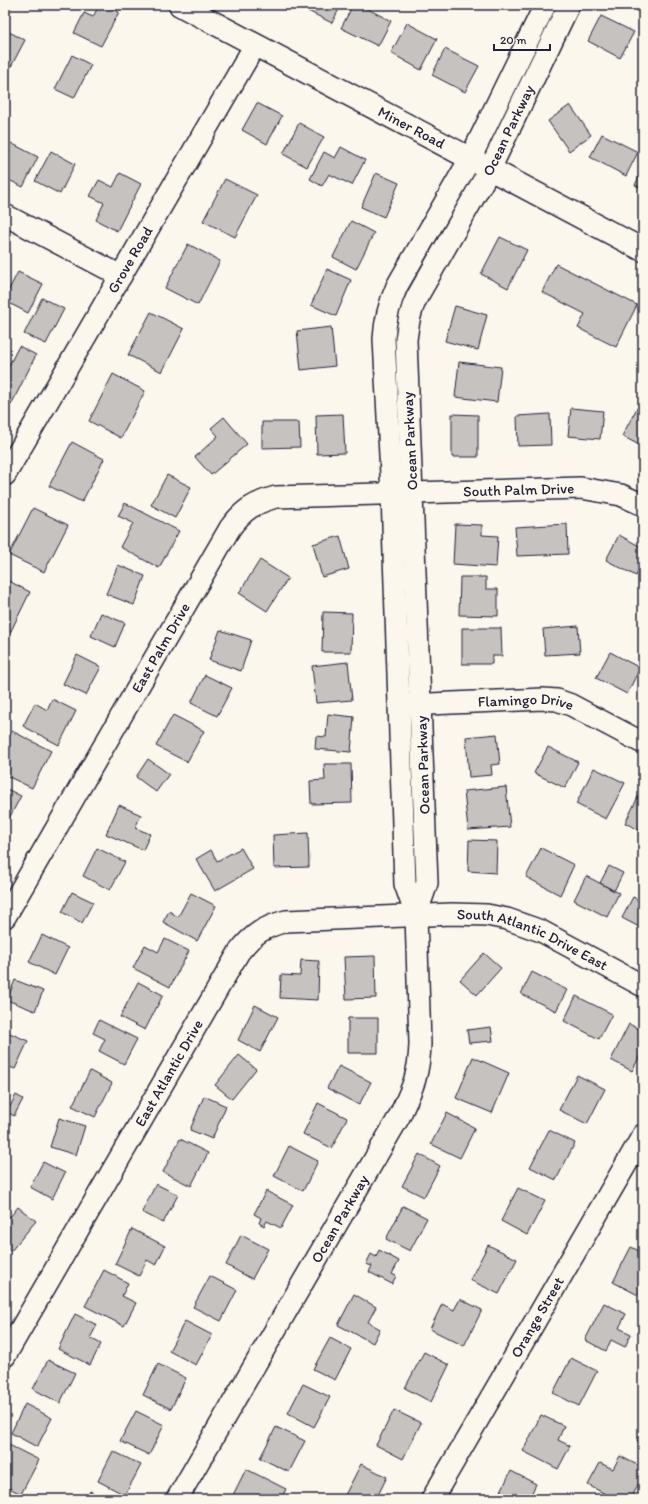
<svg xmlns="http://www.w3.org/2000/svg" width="648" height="1504" viewBox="0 0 648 1504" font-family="Itim,sans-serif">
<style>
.building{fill:#c6c2c0;stroke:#22223b}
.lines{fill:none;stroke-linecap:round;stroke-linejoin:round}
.street-casing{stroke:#22223b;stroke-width:24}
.secondary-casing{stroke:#22223b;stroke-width:25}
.street{stroke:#fbf7ec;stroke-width:21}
.secondary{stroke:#fbf7ec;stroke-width:22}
.labels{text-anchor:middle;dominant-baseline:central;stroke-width:3;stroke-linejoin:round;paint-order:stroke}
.street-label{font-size:15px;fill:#22223b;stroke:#fbf7ec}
</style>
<rect width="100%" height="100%" fill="#fbf7ec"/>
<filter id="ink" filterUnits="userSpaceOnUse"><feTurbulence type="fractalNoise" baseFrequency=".025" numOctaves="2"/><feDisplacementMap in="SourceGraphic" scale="8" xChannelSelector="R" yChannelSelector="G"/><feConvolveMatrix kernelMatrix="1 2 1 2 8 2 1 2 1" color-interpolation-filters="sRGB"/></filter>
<g filter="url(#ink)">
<!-- building -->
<path class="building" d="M99,5H106L119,12L101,46L74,33L84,13L93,17Z
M296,5H341L332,23Z
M353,5H360L391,21L378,46L341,28Z
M601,16L634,32L620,58L588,41Z
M407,23L437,39L421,70L391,53Z
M5,30L25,40L5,78Z
M445,49L479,66L465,92L432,75Z
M72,55L91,65L74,98L55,89Z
M257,103L282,116L267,144L242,130Z
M570,105L591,135L569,151L548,121Z
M299,123L324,137L307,167L283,154Z
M602,134L638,152L626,176L590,157Z
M5,140L38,157L23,187L5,178Z
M341,147L365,160L352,185L329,174L322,186L310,179L324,152L335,158Z
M51,151L75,164L60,194L35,181Z
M643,169V189L635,185Z
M120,173L141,184L117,231L96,220L104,203L90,196L99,180L113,187Z
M376,173L399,183L384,217L361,207Z
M225,179L257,195L235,237L203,221Z
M351,221L374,233L356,269L333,257Z
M500,237L527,250L508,288L481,274Z
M188,244L220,261L198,305L165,288Z
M556,264L637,305L616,347L578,328L585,314L542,292Z
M327,269L351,280L336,316L311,305Z
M18,272L43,284L28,313L5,301V297Z
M42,298L64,309L46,344L24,334Z
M455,306L487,315L478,350L445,341Z
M151,312L184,329L162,372L128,355Z
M331,327L335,366L301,370L297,331Z
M19,346L36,355L11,405L5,402V373Z
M459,362L501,367L497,402L455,397Z
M113,374L145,391L121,438L89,421Z
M571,408L603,411L600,439L568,436Z
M637,408L643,411V447L622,436Z
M343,414L345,453L317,454L316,415Z
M452,414L478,415V457H452Z
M550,414L551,445L518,446L517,416Z
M224,417L247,444L211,475L195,457L218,436L211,428Z
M262,422H299L300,447L262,448Z
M72,442L104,459L82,502L49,486Z
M167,475L191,487L175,518L151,505Z
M125,503L179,531L159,568L120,547L133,523L118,516Z
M33,508L68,525L44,572L9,555Z
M455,524L482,525V535L498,536L496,567L453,564Z
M567,524L568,554L517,556L515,527Z
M619,535L643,548V563L636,576L606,560Z
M340,536L349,569L322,577L313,544Z
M260,560L288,578L267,611L239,593Z
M118,565L145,576L134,605L106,594Z
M460,577H486V589H498V616L459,615Z
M5,579L30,592L8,637L5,635Z
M323,612L352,613L351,652H322Z
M101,613L125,623L115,647L91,636Z
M578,626L580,653L545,655L543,629Z
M462,628H501L502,656H492V664H462Z
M220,630L251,640L241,671L209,660Z
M610,652L640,668L627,694L596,678Z
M77,655L101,667L86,695L63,684Z
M348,662L352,700L316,703L312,666Z
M205,675L232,688L217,716L191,703Z
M52,699L76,711L59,745L23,726L35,703L47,710Z
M328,714L354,717L351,752L315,749L316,736L326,737Z
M173,715L204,731L187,762L156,746Z
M12,731L51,751L32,788L5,775V745Z
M497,734L500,764L491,765L492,775L469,777L466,737Z
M548,747L578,762L565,788L534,773Z
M148,759L169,774L156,792L136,777Z
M324,764H351L352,803L311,804L310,781L325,780Z
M594,768L625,783L606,819L576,804Z
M506,787L510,827L468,830L464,791Z
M5,788L21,796L6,824H5Z
M639,795L643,797V832L625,823Z
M119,805L141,815L135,828L150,834L143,850L106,834Z
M308,833L309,867L274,868L273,835Z
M469,840L497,841L496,873L468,871Z
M97,848L125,862L110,890L83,876Z
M241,848L253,869L215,891L196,859L211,850L217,861Z
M541,848L574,865L560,895L526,877Z
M609,866L623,873L614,891L600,883Z
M586,876L619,893L607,917L574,900Z
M72,892L93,902L82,923L62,912Z
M191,893L216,906L197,941L163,922L169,911L178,917Z
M633,897L643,902V929L622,918Z
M42,935L68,948L55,975L29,962Z
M165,939L189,951L170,987L133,968L145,945L158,952Z
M484,953L501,968L477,995L460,980Z
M375,956L376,998L346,999L344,957Z
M301,960L319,961L318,1000L280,998L281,975L300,976Z
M532,972L567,990L556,1011L521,994Z
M15,980L43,991L35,1011L7,1000Z
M138,982L163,995L145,1030L120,1017Z
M576,996L612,1014L599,1039L564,1021Z
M255,1005L278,1017L260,1052L238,1040Z
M348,1018H378V1053H348Z
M99,1020L137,1039L124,1064L99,1051L105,1039L93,1033Z
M629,1024L643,1031V1050L632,1071L611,1060Z
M491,1027L493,1041L469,1043L467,1030Z
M5,1031L28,1041L15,1069L5,1065Z
M239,1055L256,1069L232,1099L215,1085Z
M473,1057L509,1073L492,1113L456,1098Z
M339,1066L371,1082L359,1105L327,1088Z
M90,1071L112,1083L95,1117L72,1106Z
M577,1075L605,1089L587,1124L559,1110Z
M16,1095L23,1099L14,1116L7,1112Z
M204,1096L226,1106L212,1139L190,1130Z
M318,1103L347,1118L332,1148L303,1134Z
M447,1113L475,1128L460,1158L431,1144Z
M59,1118L85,1126L76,1155L50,1147Z
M549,1130L575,1143L556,1180L530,1167Z
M180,1139L208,1153L191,1186L163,1172Z
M289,1146L318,1161L303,1191L274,1176Z
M419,1154L440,1166L424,1197L402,1186Z
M43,1162L65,1173L52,1199L30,1187Z
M156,1184L178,1195L163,1223L142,1212Z
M518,1188L545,1201L527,1235L501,1221Z
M266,1191L293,1205L281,1228L267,1221L264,1226L259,1223L261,1218L254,1214Z
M403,1206L427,1218L410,1251L386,1239Z
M18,1207L36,1221L11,1251L5,1246V1213L10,1217Z
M132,1229L165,1246L156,1265L147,1260L139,1276L115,1264Z
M241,1235L268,1249L252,1279L226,1265Z
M488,1245L517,1259L499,1294L470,1280Z
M631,1247L643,1253V1285L638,1295L613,1282Z
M379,1250L399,1261L392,1274L396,1276L392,1284L369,1272L372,1266L366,1264L371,1254L376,1257Z
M104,1270L128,1283L122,1296L136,1303L124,1326L85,1306Z
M210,1276L237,1290L221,1321L193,1307Z
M354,1294L376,1307L368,1322L380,1329L373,1343L338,1325Z
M460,1299L482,1310L464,1346L430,1329L442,1304L454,1310Z
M604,1303L626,1314L619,1328L631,1334L625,1347L611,1340L606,1351L585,1340Z
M75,1314L97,1325L90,1338L101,1344L90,1365L58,1349Z
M185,1321L212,1335L196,1365L169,1351Z
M330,1338L351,1349L335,1380L313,1369Z
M424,1352L449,1365L431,1402L405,1388Z
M571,1358L597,1371L579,1406L553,1393Z
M48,1360L75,1373L60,1403L33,1389Z
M158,1364L186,1378L171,1409L143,1395Z
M303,1384L330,1397L314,1427L288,1413Z
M25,1404L52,1418L37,1447L11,1433Z
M394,1410L421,1423L403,1459L376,1445Z
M136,1411L164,1425L149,1455L120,1441Z
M541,1415L564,1426L558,1440L570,1446L558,1469L523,1451Z
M276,1427L305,1441L289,1472L260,1458Z
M643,1430V1444L637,1441Z
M5,1443L39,1460L21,1494L5,1486Z
M113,1451L141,1465L125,1495L98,1481Z
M620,1456L643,1468V1475L631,1499H615L588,1485L600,1463L613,1469Z
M361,1464L387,1477L376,1499H343Z
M246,1469L286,1489L281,1499H231Z
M511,1471L536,1484L529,1499H497Z
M90,1491L105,1499H86Z"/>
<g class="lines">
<defs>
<g id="street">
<path d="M5,215L121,276"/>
<path id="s1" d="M5,475L255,45"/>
<path id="s2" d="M406,705L543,699L557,700L571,705L643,743"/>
<path id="s3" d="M416,915L427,883L406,340C408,324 410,311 417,297L490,169L569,5"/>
<path id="s4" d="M5,917L230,528C243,510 254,503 276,497L581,488L621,495L643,505"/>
<path id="s5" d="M5,1356L239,952C253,934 264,927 286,921L452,914L487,915L507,919L541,931L643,986"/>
<path id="s6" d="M177,1499L399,1117C412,1089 419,1076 420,1044L416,915L405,884L392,494L384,339C385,320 389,304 397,286L470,159L545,5"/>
<path id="s7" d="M432,1499L643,1135"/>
</g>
<g id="secondary">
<path id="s8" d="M180,5L643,250"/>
</g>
</defs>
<!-- street casing -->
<use href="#street" class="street-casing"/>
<!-- secondary casing -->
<use href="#secondary" class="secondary-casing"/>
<!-- street -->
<use href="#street" class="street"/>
<!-- secondary -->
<use href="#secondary" class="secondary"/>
</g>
</g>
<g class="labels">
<!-- street labels -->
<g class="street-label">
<text stroke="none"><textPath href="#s8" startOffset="262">Miner Road</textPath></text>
<text stroke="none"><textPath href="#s3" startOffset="812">Ocean Parkway</textPath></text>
<text stroke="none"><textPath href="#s1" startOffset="249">Grove Road</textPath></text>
<text transform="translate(410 441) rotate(-93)">Ocean Parkway</text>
<text stroke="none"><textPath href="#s4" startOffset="749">South Palm Drive</textPath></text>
<text stroke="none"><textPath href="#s4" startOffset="311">East Palm Drive</textPath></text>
<text stroke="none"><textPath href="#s2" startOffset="120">Flamingo Drive</textPath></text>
<text transform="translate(423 765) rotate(-92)">Ocean Parkway</text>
<text stroke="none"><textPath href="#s5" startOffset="776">South Atlantic Drive East</textPath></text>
<text stroke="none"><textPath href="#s5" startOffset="327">East Atlantic Drive</textPath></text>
<text stroke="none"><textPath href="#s6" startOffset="324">Ocean Parkway</textPath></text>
<text stroke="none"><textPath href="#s7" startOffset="210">Orange Street</textPath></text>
</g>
</g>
<!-- margin -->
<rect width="648" height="1504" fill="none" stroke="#fbf7ec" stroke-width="20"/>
<rect x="10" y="10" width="628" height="1484" fill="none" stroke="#22223b" stroke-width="1.5" filter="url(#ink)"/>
<!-- scale -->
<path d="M494 44v6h56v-6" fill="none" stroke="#22223b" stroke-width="2"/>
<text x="500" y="44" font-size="12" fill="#22223b" stroke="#fbf7ec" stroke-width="3" paint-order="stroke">20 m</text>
</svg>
